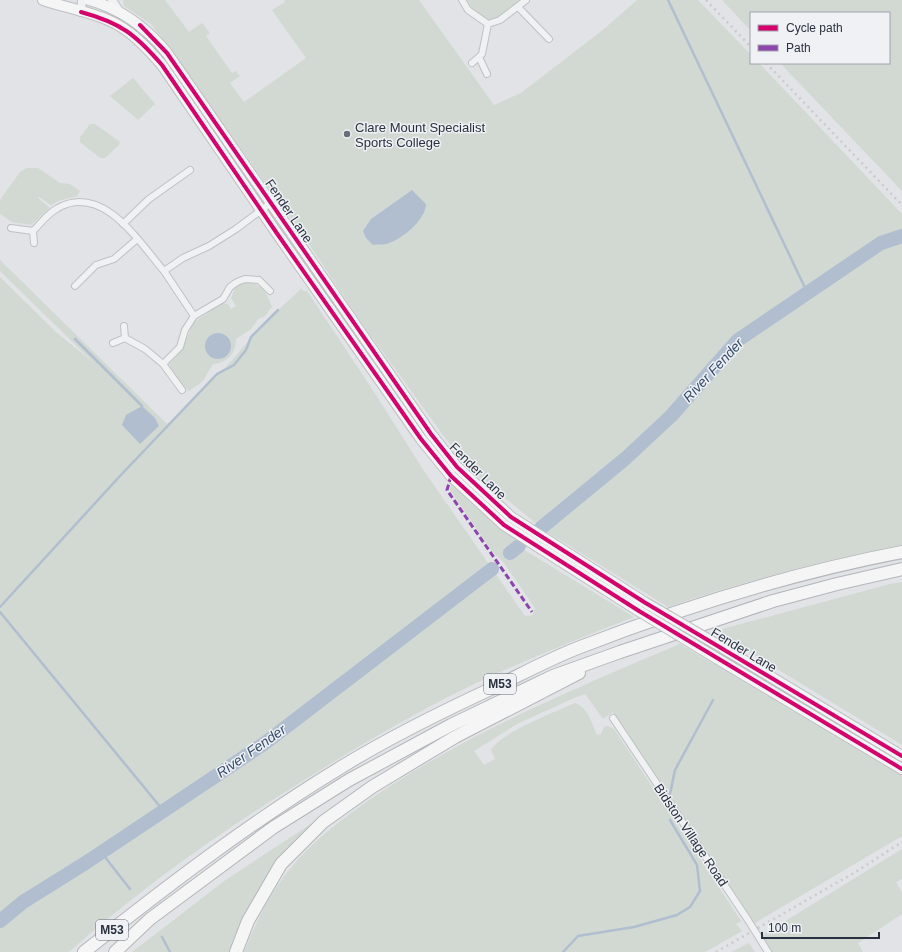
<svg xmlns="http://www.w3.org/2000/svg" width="902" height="952" viewBox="0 0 902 952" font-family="Arial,sans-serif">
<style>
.green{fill:#d1d9d2}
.water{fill:#b1bed0}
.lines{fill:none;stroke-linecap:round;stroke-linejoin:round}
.stream{stroke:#b1bed0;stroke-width:2.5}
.river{stroke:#b1bed0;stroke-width:14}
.minor-casing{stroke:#bfc1c4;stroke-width:8}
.tertiary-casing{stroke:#bfc1c4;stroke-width:10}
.primary-casing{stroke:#bec0c3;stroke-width:12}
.motorway-casing{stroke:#b3b6ba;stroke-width:14}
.minor{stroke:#f0f1f3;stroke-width:6}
.tertiary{stroke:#f0f1f3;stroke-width:8}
.primary{stroke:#f5f5f6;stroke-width:10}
.motorway{stroke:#f5f5f6;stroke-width:12}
.rail{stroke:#cacbcd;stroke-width:2.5;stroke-dasharray:2 4;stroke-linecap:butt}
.minor-bridge-casing{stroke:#bfc1c4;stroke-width:8;stroke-linecap:butt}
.primary-bridge-casing{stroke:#bec0c3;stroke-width:12;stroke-linecap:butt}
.minor-bridge{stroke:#f0f1f3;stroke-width:6}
.primary-bridge{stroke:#f5f5f6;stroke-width:10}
.quiet{stroke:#8e44ad;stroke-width:3;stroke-dasharray:6 3;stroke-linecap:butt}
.cycleway-casing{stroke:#eff1f5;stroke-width:6}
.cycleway{stroke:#d6006c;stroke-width:4}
.poi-dot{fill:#696f79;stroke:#eff1f5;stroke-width:1.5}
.labels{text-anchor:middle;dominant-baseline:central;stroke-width:3;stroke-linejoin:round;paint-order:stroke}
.shield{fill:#eff1f5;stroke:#646a75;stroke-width:1}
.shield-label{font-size:12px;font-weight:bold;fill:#29303e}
.poi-label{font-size:13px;fill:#29303e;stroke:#eff1f5;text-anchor:start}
.street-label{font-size:13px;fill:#29303e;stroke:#eff1f5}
.water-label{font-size:14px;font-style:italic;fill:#364d6f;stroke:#eff1f5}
</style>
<rect width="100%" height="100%" fill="#e1e3e6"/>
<!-- green -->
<path class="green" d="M123,0H165L189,32L202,23L210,33L206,36L232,73L236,71L240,76L230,83L244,102L306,58L272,10L285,2L284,0H419L494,105L521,93L604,29L637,0H698L751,55V63H759L902,214V234L873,243L753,327L726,351L658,425L615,463L538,525L475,473L446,439L358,318L305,238L151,24L124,6Z
M467,0H517L519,2C496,21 486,32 467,0Z
M722,0H902V191L780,63H889V13H751V31Z
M148,39L168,62L224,142L229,156L161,58L146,40Z
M133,78L155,104L138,120L110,96Z
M90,124H95L120,142L119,145L105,158H100L80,142V137Z
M27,168H38L60,183L70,184L80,191L77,196L58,201L51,205L39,197L38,198L50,208L31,225L12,222L0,214V200L20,172Z
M282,226L323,287L322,288L278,228Z
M902,239V545C822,561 744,581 668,607L542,529L646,446L742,343L784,312L882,244Z
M0,260L167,424L198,395L217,374L227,366L264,323L302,288L303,291H307L374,392L424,471L525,616L533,615L535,608L504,563L491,550L450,490L451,484L479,510L516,539L513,543L634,617C578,639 521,661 466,688C419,711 372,738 327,766C236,821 149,881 69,952H0V921L26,901L231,769L394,648L492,571L490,567L303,712L232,763L74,869L24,900L0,919V277L57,333L94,363L0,271Z
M250,282C264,287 267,294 272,307L264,317L259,318L251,329L236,339C236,354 227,363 213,364L203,381L189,391L174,375L169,365L183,348L193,323L223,303L228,304L231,309L236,306L231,298L234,291L233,289L237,285Z
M902,582V745L715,631L890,584Z
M680,644L902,776V836L753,924L613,712L603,719L585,694L574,698L517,724L474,751L484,765L495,759L491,750C502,732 555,712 575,703C588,707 592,724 597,735L601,734L604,727L608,726L614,729L741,921L736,924L742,931L705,952H244C256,923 269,895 289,870C313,840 346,816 378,794C472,731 576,688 680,644Z
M314,822C278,862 246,900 229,952H132L227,879Z
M902,849V879L896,882L902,892V914L858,943L863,952H771L761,936Z
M749,943L755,952H731Z"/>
<!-- water -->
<path class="water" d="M412,190L426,204C426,220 400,241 386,244C382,245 377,244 373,245L366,238L363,231L371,219Z
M205 346a13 13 0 1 1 26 0a13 13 0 1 1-26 0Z
M142,406L155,418L159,426L140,444L122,425L126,415Z"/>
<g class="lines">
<!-- stream -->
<path class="stream" d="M668,0L807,292
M75,339L142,406
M0,607L120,476L217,374L234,365L246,350L251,337L278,310
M0,612L162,809
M670,794L675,770L713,700
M101,852L130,889
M162,937L170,952
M563,952L578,936L634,927L677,915L690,907L700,891L697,865L670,820"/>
<!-- river -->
<path class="river" d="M541,528L626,458L671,416L738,340L881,243L902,236
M510,553L519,546
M0,921L23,902L87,862L265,743L492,569"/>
<defs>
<path id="minor" d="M462,0L468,10L488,24L500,20L526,0
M518,7L549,39
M479,57L482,54L488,24
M472,63L479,57L487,74
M123,224L149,199L190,170
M11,228L33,231C41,223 48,213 58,208C103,183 139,242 164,271
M33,231L34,243
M75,286L96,265L114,259L136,240
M194,316L223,299L230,287L237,282L245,279L259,280L270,291
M124,326L125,338
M113,343L125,338L145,349L163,364L180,347L185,330L194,316L164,271L183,258L209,246L236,229L272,202
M163,364L182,390
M613,718L748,920
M763,944L768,952"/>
<path id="tertiary" d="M112,0L119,11
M81,12L82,0"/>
<path id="primary" d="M43,0C64,7 87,11 108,20C130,29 147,48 162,65L276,232L421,439L451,476L504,525L639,611
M89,0C122,9 146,27 167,53L431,434L457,467L511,517L644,602
M723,648L902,756
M716,658L902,769"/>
<path id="motorway" d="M84,952C167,886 252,821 343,766C392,736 443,711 495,687C524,673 553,657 583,646C686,606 793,573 902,552
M115,952L150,919L274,827L349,780L451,725L553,676L620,652L773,601L837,584L902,569
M236,952L248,921L281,864L323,822L372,787L455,737L579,673"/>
</defs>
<!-- minor casing -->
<use href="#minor" class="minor-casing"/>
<!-- tertiary casing -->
<use href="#tertiary" class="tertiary-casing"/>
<!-- primary casing -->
<use href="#primary" class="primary-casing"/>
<!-- motorway casing -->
<use href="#motorway" class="motorway-casing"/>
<!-- minor -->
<use href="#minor" class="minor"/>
<!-- tertiary -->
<use href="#tertiary" class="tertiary"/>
<!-- primary -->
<use href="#primary" class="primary"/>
<!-- motorway -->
<use href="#motorway" class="motorway"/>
<!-- rail -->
<path class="rail" d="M706,0L751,47
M766,63L902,205
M716,952L854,873L902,842"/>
<defs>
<path id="minor-bridge" d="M748,920L763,944"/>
<path id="primary-bridge" d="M644,602L723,648
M639,611L716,658"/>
</defs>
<!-- minor-bridge casing -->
<use href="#minor-bridge" class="minor-bridge-casing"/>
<!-- primary-bridge casing -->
<use href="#primary-bridge" class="primary-bridge-casing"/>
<!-- minor-bridge -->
<use href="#minor-bridge" class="minor-bridge"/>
<!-- primary-bridge -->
<use href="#primary-bridge" class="primary-bridge"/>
<!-- quiet -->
<path class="quiet" d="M451,476L447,490L532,612"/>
<defs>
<path id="cycleway" d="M81,12C121,23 135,34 162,65L276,232L421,439L451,476L504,525L639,611L902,769
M140,25L167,53L431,434L457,467L511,517L644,602L902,756"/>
</defs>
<!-- cycleway casing -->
<use href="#cycleway" class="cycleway-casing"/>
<!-- cycleway -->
<use href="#cycleway" class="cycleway"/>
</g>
<!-- markers -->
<circle class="poi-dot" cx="347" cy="134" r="4"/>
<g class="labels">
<!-- shield labels -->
<g class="shield">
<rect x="484" y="674" width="32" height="20" rx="3"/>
<rect x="96" y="920" width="32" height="20" rx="3"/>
</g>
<g class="shield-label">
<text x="500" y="684">M53</text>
<text x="112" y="930">M53</text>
</g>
<!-- poi labels -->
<g class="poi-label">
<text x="355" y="127">Clare Mount Specialist<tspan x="355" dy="15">Sports College</tspan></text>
</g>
<!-- street labels -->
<g class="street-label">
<text transform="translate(289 211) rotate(56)">Fender Lane</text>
<text transform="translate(478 471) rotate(45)">Fender Lane</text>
<text transform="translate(744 650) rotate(31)">Fender Lane</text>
<text transform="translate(691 835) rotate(56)">Bidston Village Road</text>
</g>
<!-- water labels -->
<g class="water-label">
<text transform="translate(713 370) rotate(-47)">River Fender</text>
<text transform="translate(251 751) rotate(-35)">River Fender</text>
</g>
</g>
<!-- legend -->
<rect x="750" y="12" width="140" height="52" fill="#eff1f5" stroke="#a0a4ac"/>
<rect x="758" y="25" width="20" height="6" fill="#d6006c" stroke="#a0a4ac"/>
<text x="786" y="32" font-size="12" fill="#29303e">Cycle path</text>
<rect x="758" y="45" width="20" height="6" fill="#8e44ad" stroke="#a0a4ac"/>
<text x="786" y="52" font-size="12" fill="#29303e">Path</text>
<!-- scale -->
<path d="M762 932v6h117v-6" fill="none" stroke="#29303e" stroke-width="2"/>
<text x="768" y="932" font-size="12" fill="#29303e" stroke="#eff1f5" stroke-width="3" paint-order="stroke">100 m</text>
</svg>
